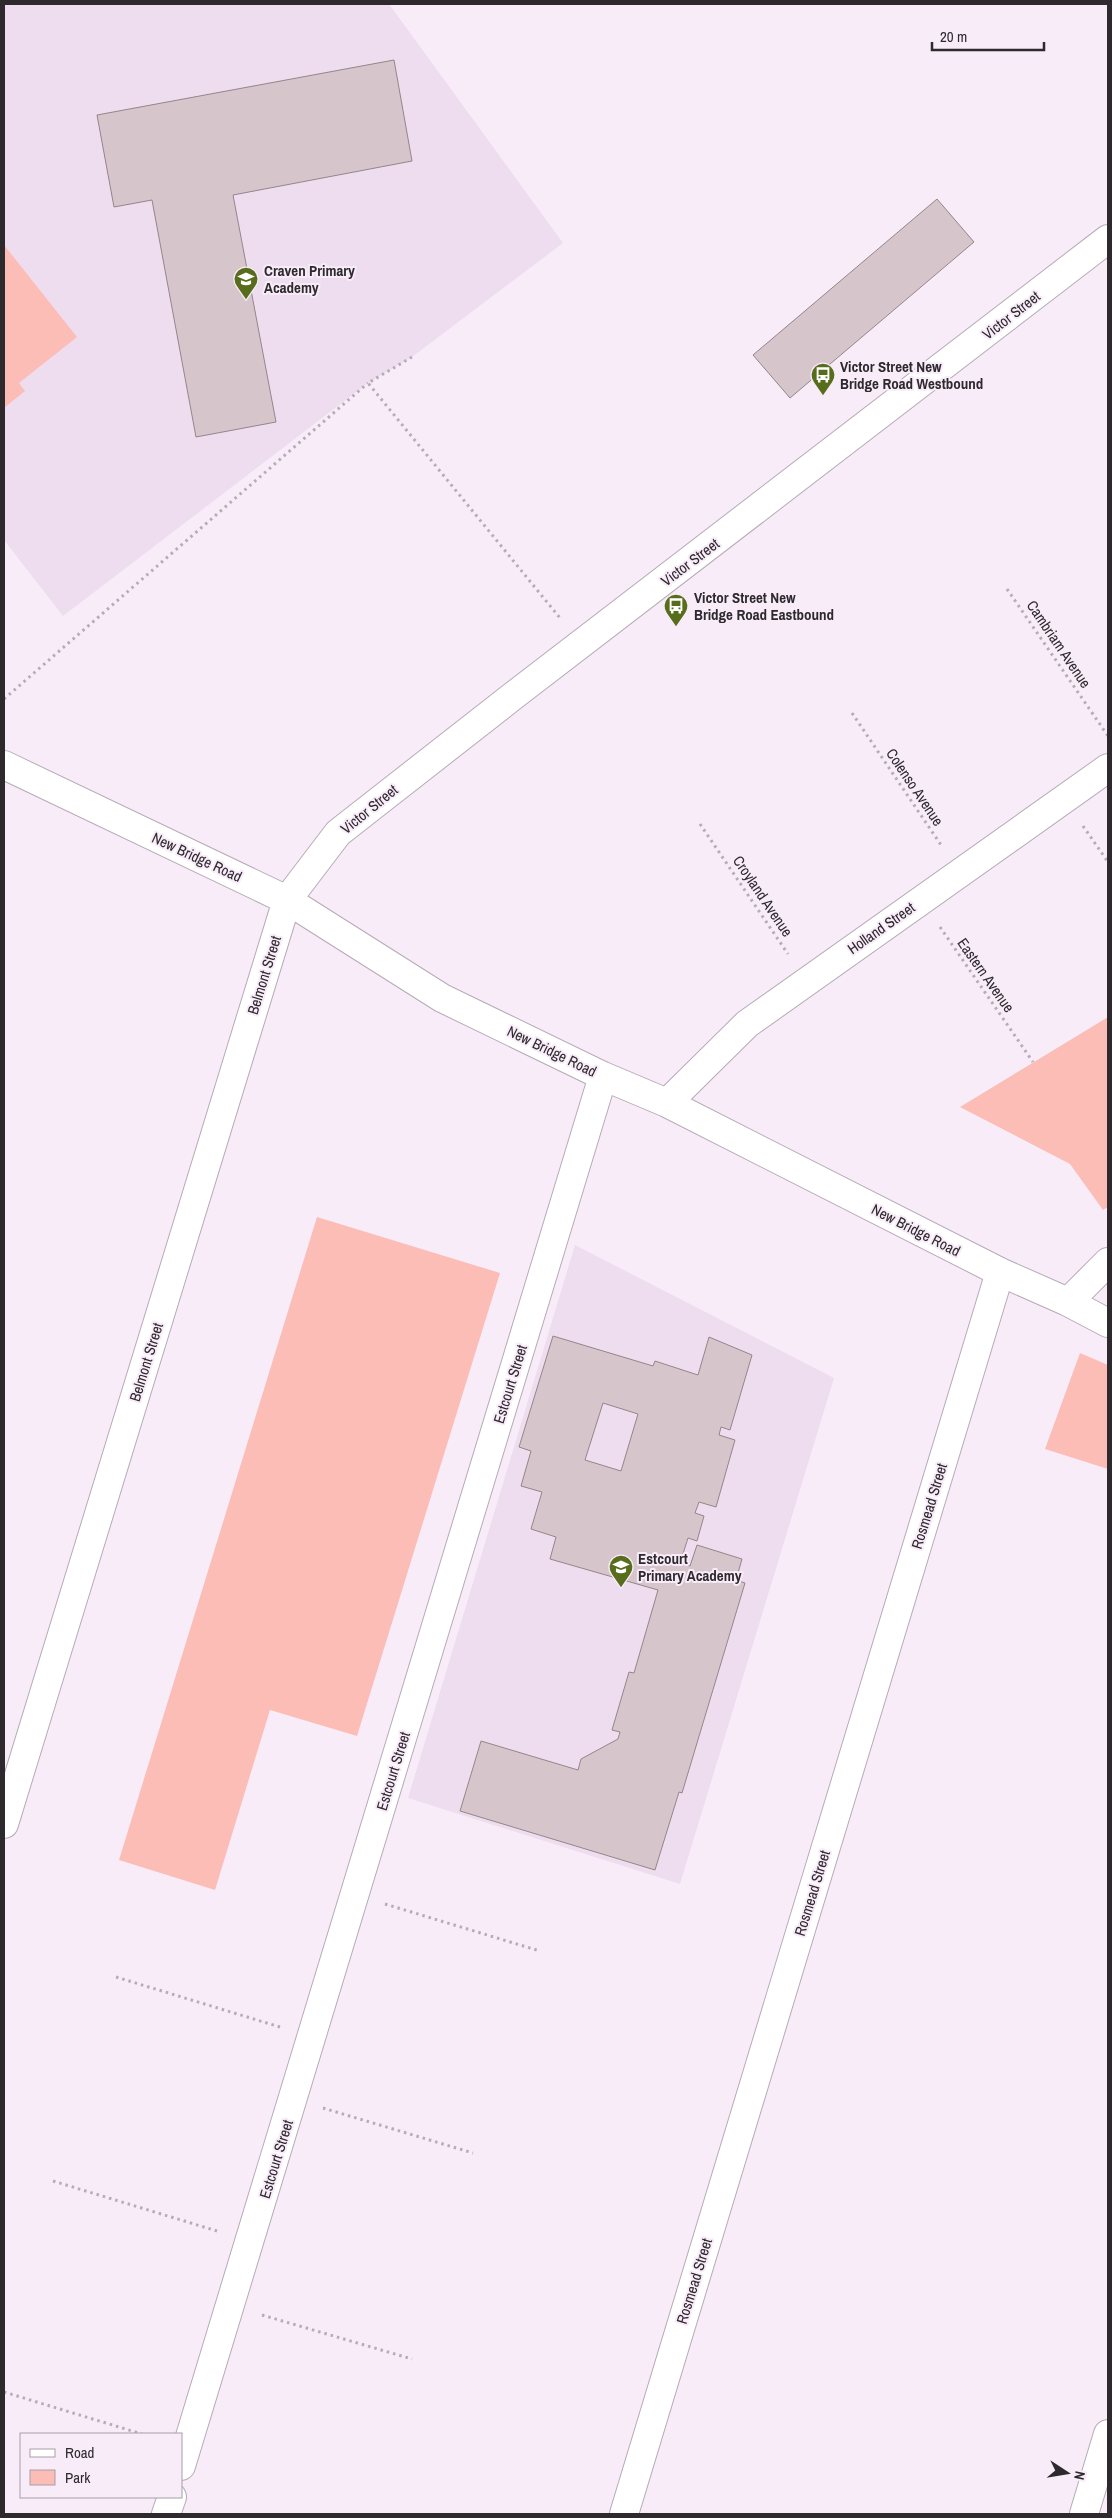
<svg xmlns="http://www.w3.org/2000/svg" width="1112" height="2518" viewBox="0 0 1112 2518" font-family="'Archivo Narrow',sans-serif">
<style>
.built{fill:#eeddef}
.green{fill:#fbbdb5}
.building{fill:#d6c6cb;stroke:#95858a;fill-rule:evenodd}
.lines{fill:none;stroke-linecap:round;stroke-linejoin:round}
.street-casing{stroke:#b6abb7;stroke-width:30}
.path{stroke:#b6acb7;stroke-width:3;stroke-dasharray:2.5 4;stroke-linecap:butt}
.street{stroke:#fff;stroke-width:28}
.labels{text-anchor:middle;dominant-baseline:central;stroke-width:4;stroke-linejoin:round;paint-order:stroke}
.poi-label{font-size:15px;font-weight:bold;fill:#2d292d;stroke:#f8ecf9;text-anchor:start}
.street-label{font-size:15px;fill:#2d292d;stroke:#f8ecf9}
</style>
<rect width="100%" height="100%" fill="#f8ecf9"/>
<!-- built -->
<path class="built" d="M4,4H389L563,243L412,357L368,383L63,616L4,540Z
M575,1245L834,1378L680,1884L408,1798Z"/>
<!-- green -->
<path class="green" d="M4,245L77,337L19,383L25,391L4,408Z
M1108,1017V1207L1103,1210L1070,1164L960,1107Z
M317,1217L500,1273L357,1736L270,1710L215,1890L119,1860Z
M1080,1353L1108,1365V1469L1045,1449Z"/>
<!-- building -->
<path class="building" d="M394,60L412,161L233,195L276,422L196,437L152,200L114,207L97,115Z
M937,199L974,242L790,398L753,355Z
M553,1336L653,1366L655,1361L698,1375L709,1337L752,1355L730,1430L721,1427L719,1435L735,1440L716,1507L699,1502L695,1513L704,1516L697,1541L688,1538L680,1563L690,1566L697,1545L742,1559L736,1580L745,1583L682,1793L679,1792L655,1870L460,1811L481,1741L578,1770L581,1759L618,1739L620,1732L612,1730L629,1672L634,1673L658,1590L550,1559L556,1537L531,1529L542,1492L521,1486L531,1451L519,1447ZM603,1403L638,1414L621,1471L585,1460Z"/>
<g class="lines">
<defs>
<path id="street" d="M4,765L287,900L442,998L603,1076L667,1103L1000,1272L1068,1302L1108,1323
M667,1103L747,1024L1108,768
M1068,1302L1108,1262
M4,1824L287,900L338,833L513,696L1108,239
M181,2466L603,1076
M166,2514L172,2497
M624,2514L1000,1272
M1084,2514L1108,2434"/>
</defs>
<!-- street casing -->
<use href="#street" class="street-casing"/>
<!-- path -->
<path class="path" d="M412,357L368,383L560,618
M1007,589L1108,736
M4,699L368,383
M852,713L941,845
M700,824L788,954
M1083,826L1108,862
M940,927L1033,1062
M385,1904L540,1951
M116,1977L280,2027
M323,2108L473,2153
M53,2181L217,2231
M262,2315L412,2359
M4,2392L142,2434"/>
<!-- street -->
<use href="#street" class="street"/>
</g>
<!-- icons -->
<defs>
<symbol id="school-pin" viewBox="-11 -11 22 30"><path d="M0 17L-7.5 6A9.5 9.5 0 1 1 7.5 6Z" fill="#586d1c" stroke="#f8ecf9"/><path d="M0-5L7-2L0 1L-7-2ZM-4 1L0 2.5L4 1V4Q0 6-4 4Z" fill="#fff"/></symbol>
<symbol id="bus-pin" viewBox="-11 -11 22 30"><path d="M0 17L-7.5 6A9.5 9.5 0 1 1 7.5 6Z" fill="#586d1c" stroke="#f8ecf9"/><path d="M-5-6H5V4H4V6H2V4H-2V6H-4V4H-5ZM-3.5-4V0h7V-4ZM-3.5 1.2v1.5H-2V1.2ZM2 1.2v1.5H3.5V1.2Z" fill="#fff"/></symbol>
</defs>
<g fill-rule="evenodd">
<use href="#school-pin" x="232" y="265" width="28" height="38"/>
<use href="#bus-pin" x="809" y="361" width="28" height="38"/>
<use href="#bus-pin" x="662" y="592" width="28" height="38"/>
<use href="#school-pin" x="607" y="1553" width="28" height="38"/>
</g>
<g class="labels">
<!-- poi labels -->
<g class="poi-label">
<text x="264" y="270">Craven Primary<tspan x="264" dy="17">Academy</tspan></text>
<text x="840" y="366">Victor Street New<tspan x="840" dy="17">Bridge Road Westbound</tspan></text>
<text x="694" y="597">Victor Street New<tspan x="694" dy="17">Bridge Road Eastbound</tspan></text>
<text x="638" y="1558">Estcourt<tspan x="638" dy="17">Primary Academy</tspan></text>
</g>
<!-- street labels -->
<g class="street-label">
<text transform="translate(1011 315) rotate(-38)">Victor Street</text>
<text transform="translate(690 562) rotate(-37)">Victor Street</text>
<text transform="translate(1059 644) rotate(56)">Cambriam Avenue</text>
<text transform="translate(915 787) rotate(56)">Colenso Avenue</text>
<text transform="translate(369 809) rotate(-39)">Victor Street</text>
<text transform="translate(197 857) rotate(25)">New Bridge Road</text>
<text transform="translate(763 896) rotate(56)">Croyland Avenue</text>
<text transform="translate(881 928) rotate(-35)">Holland Street</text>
<text transform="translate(264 975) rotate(-73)">Belmont Street</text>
<text transform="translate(986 975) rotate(55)">Eastern Avenue</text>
<text transform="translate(552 1051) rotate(26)">New Bridge Road</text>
<text transform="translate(916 1230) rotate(27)">New Bridge Road</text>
<text transform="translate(146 1362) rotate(-73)">Belmont Street</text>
<text transform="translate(510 1384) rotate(-73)">Estcourt Street</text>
<text transform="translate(929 1506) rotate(-73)">Rosmead Street</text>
<text transform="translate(393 1771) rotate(-73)">Estcourt Street</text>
<text transform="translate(812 1893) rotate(-73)">Rosmead Street</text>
<text transform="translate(276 2159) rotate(-73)">Estcourt Street</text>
<text transform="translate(694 2281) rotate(-73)">Rosmead Street</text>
</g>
</g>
<!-- border -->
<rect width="1112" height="2518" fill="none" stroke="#2d292d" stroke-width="10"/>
<!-- legend -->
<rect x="20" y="2433" width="162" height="65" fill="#f8ecf9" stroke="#a79ea7"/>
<rect x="30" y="2449" width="25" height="8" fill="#ffffff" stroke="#a79ea7"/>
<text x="65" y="2458" font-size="15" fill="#2d292d">Road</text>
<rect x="30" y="2470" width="25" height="15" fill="#fbbdb5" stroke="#a79ea7"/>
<text x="65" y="2483" font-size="15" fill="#2d292d">Park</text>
<!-- north arrow -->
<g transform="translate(1067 2473) rotate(102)" stroke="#f8ecf9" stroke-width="4" paint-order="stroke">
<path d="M0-4L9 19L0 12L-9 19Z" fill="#2d292d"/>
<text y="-8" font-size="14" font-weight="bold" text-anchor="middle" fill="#2d292d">N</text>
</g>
<!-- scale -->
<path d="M932 42v8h112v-8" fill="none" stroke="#2d292d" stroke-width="2.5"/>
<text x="940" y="42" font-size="15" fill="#2d292d" stroke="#f8ecf9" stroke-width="4" paint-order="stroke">20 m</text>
</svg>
